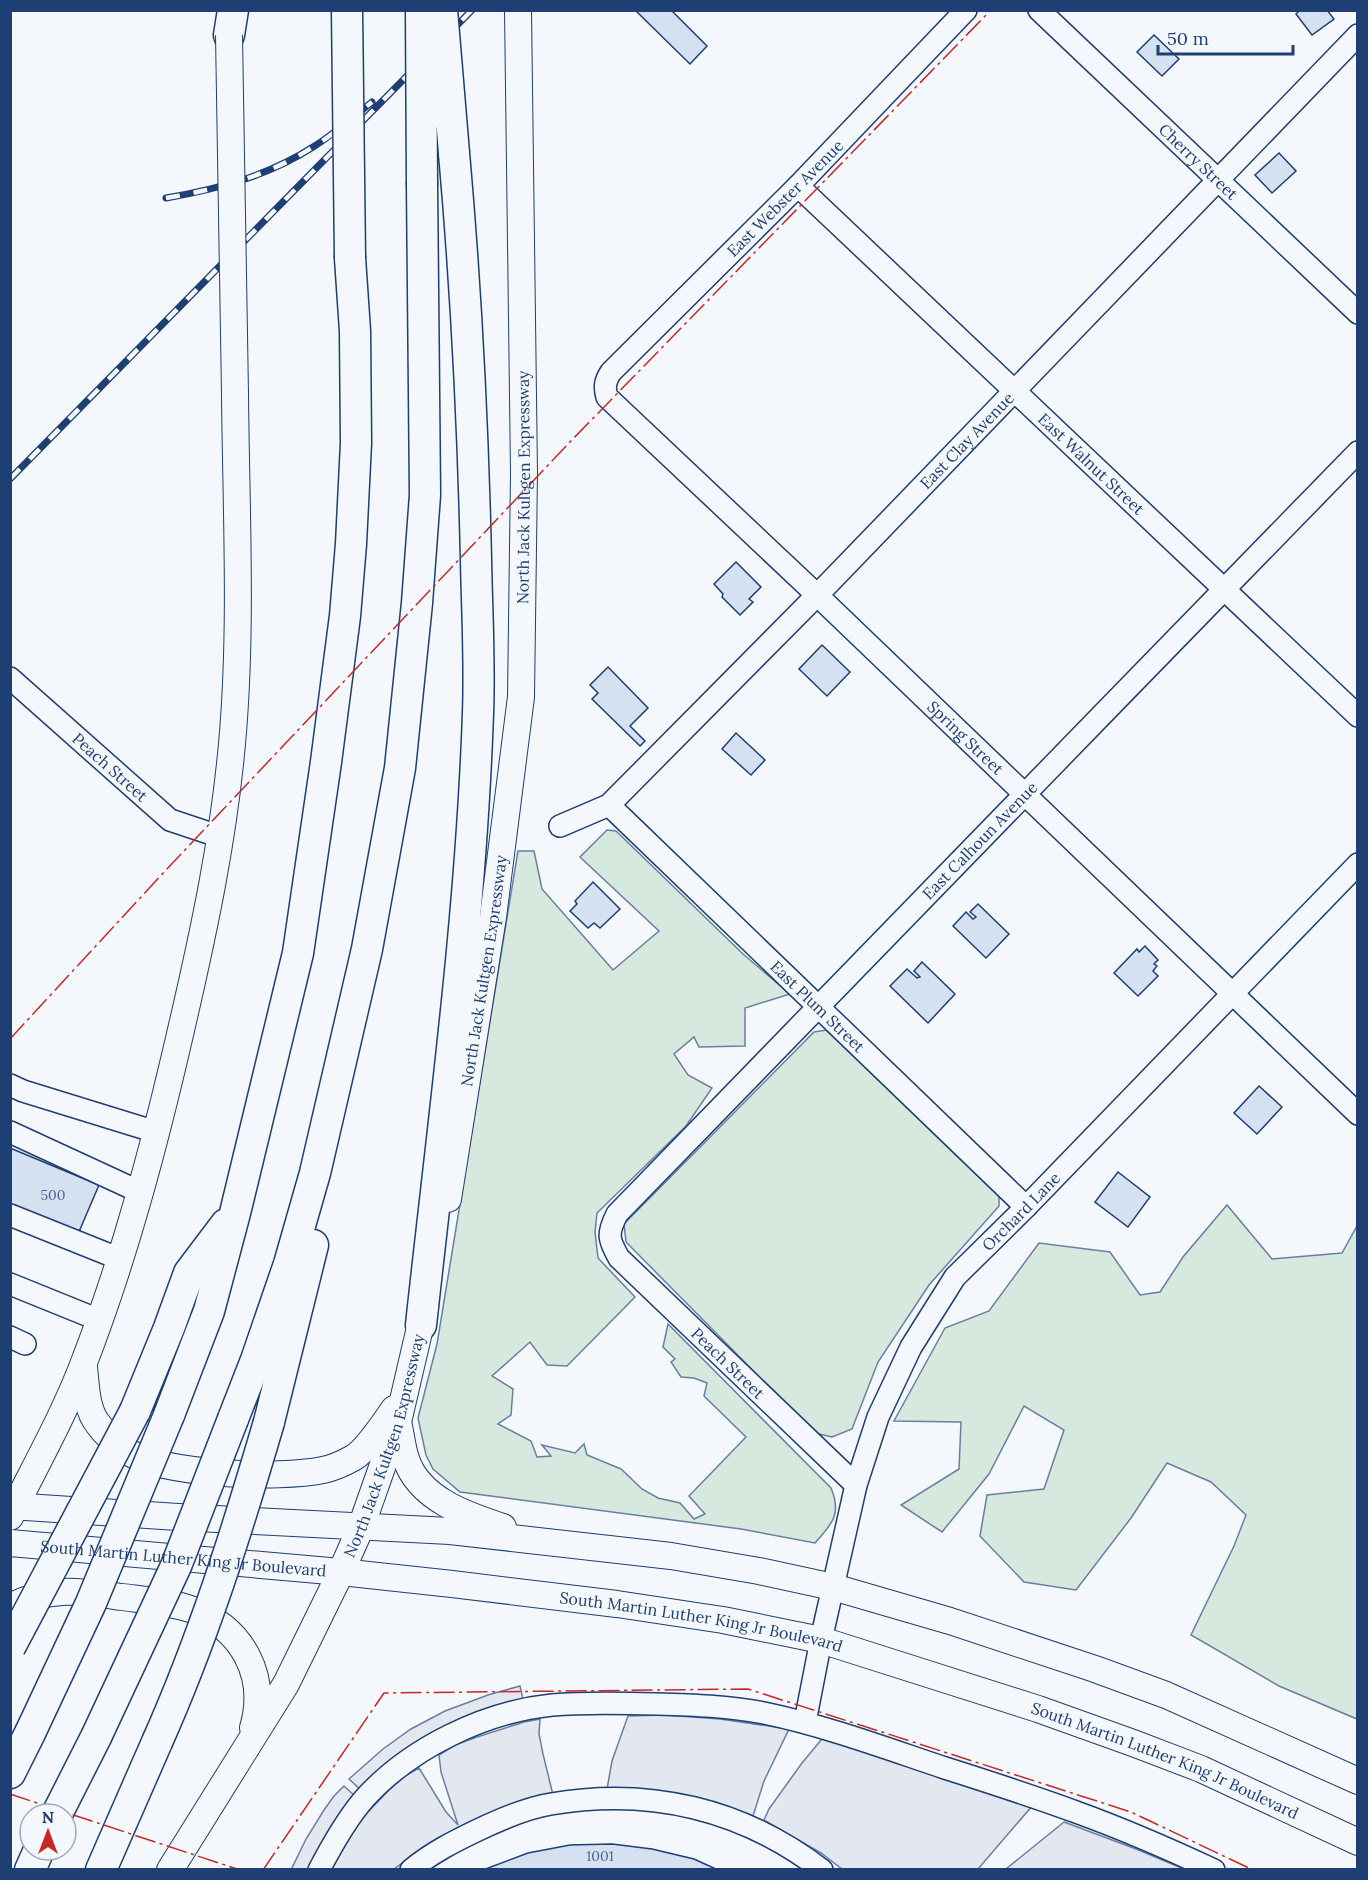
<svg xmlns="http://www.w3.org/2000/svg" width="1368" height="1880" viewBox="0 0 1368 1880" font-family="Lora,serif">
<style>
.green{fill:#d7e8df;stroke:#687fa3;stroke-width:1.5}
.parking{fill:#e3e8f0;stroke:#687fa3;stroke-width:1.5}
.building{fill:#d5e0f0;stroke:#1d3f73;stroke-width:1.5}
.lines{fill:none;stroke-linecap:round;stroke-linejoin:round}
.minor-casing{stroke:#1d3f73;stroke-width:24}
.major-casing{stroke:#1d3f73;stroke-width:28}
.highway-casing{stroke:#1d3f73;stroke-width:33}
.minor{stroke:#f4f7fb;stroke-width:21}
.major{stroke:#f4f7fb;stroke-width:26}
.highway{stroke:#f4f7fb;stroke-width:30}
.rail-casing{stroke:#1d3f73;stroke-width:7}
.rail{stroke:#f4f7fb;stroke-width:4.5;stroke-dasharray:14;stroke-linecap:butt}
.major-bridge-casing{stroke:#1d3f73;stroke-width:28;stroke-linecap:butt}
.highway-bridge-casing{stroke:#1d3f73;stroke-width:33;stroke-linecap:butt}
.major-bridge{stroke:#f4f7fb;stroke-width:26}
.highway-bridge{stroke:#f4f7fb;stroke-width:30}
.power{stroke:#c62828;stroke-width:1.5;stroke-dasharray:21 4.5 3 4.5;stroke-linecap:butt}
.labels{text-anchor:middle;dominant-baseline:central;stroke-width:4.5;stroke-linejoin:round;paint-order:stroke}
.number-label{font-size:14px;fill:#4b6792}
.street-label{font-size:16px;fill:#1d3f73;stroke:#f4f7fb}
</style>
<rect width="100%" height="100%" fill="#f4f7fb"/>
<!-- green -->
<path class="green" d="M607,830L616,831L743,954L790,994L745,1008V1046L699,1047L694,1037L674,1054L688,1075L712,1088L686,1126L597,1213L595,1232L598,1258L635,1297L567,1366L547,1365L530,1342L492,1376L513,1389L511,1415L498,1424L531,1441L537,1457L551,1456L542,1445L575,1453L584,1444L587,1455L621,1469L642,1489L658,1498L680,1503L694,1519L705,1514L689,1496L746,1437L704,1396L707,1383L694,1378L681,1377L671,1362L675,1359L663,1347L668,1324L831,1488C842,1514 832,1524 815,1543L741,1529L460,1492L433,1469L426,1455L418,1418L437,1344L518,851H534L542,889L613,970L659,931L580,857Z
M826,1030L999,1196V1206L929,1285L878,1362L852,1429L832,1437L815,1433L626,1242L624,1224L814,1032Z
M1227,1205L1272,1259L1342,1253L1357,1226V1719L1279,1686L1191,1635L1234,1546L1246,1515L1211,1482L1167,1463L1131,1518L1076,1590L1024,1582L980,1536L987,1495L1044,1489L1064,1430L1024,1406L989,1474L942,1532L901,1505L959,1469L961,1422L894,1421L945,1328L989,1311L1039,1243L1110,1252L1140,1295L1160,1292L1183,1257Z"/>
<!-- parking -->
<path class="parking" d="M520,1686L524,1704L362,1791L349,1779L383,1749L411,1729L445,1711L488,1695Z
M665,1715L720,1719L789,1729L764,1781L753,1816L720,1804L675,1793L643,1789H607L612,1761L628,1716Z
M540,1719L539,1734L543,1754L553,1795L490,1813L459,1827L427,1845L394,1869L331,1870L354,1829L368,1812L389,1790L405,1776L419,1768L446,1812L458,1825L441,1772L439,1755L455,1745L477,1737L524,1722Z
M836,1722L1045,1791L978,1869H842L821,1853L764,1820L769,1809L802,1763Z
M344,1786L356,1797L328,1834L308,1869L291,1870L306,1839L324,1810L334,1796Z
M1064,1822L1136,1849L1184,1869H1006Z"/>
<!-- building -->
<path class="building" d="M635,10H671L707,46L690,64Z
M1300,10H1327L1334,19L1312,35L1296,14Z
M1154,35L1179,59L1162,76L1137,52Z
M1279,153L1296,171L1272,193L1255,175Z
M736,562L761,587L749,599L753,602L740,615L722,597L723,594L714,584Z
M822,645L850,672L827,696L799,669Z
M608,667L648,708L630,726L645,741L640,746L592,699L598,693L590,685Z
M736,733L765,760L751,775L722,749Z
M593,882L620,909L600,928L594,923L588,928L570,911L577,904L575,901Z
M978,904L1009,934L986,958L953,926L966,912L973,919L976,917L970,912Z
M1145,946L1158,960L1154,964L1157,966L1153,971L1158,976L1138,996L1114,973L1137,949L1139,952Z
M922,962L955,994L928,1023L890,986L907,969L917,978L920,977L914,971Z
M1259,1086L1282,1107L1257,1134L1234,1113Z
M10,1148L99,1185L78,1234L10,1206Z
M1118,1172L1150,1197L1128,1227L1095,1202Z
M612,1844L652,1849L694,1859L718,1870H483L528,1853L570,1845Z"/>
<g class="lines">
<defs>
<g id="minor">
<path id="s1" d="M966,10L798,186L611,372C605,381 604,387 607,397L817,595L1358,1114"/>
<path id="s2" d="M1039,10L1358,313"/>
<path id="s3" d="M798,186L1358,716"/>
<path id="s4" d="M10,678L170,820L221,837"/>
<path id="s5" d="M609,805L1026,1207"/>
<path id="s6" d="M560,826L609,805L829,583L1358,35"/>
<path d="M10,1085L23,1091L156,1132"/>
<path d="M10,1132L140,1192"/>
<path d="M10,1215L120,1259"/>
<path d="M10,1284L99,1320"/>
<path d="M10,1337L25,1344"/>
<path id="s7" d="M856,1485L619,1258C608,1239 607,1234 617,1214C863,959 1111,706 1358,452"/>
<path id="s8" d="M805,1722L821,1640L856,1485L878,1417L911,1347L955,1277L1026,1207L1358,864"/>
<path d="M319,1870C332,1845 346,1820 364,1799C410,1748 484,1712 552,1705C586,1702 621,1703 656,1704C692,1705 729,1706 764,1713C826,1726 885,1748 945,1768C989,1782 1033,1796 1076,1812C1123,1829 1169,1849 1214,1870"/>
<path d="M411,1870C431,1853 455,1841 478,1830C501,1819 526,1808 551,1804C649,1787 743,1809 822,1870"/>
</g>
<g id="major">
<path id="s9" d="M448,1199L493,917L521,697L524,473L518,10"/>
<path d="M84,1367C86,1384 86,1410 98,1424C105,1434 118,1445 128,1452C168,1475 278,1479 323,1470C333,1468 344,1463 353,1458C366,1451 385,1422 394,1409"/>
<path d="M398,1422C401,1434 402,1447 406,1459C419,1499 466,1515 503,1527"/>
<path d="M10,1506L178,1517L450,1531L671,1556L759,1571L833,1587L950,1621L1095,1669L1166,1695L1358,1781"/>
<path d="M10,1517C35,1466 63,1417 83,1365C125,1257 155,1143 181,1030C204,931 225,833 233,732C242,620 236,507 235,394"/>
<path id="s10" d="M10,1543L341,1572L452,1584L617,1604L723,1620L821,1640L1038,1709L1133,1743L1201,1769L1358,1842"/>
<path d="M10,1607C50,1586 78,1591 122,1597C145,1600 171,1602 193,1610C243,1629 268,1676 253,1728"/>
<path id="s11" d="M170,1870L286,1684L341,1572L361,1527L398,1422L425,1306"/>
</g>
<path id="highway" d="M229,35L233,10
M421,1325C443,1122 471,918 478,713C480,662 477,611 476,560C473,424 466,288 454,153
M135,1411L169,1328L189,1273L226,1224
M169,1415L209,1311L235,1213L298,953L326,762L345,616L351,544L356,443L355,331L350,258
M233,1419L256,1360L289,1264L315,1173L367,949L400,768L417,603L425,495L422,185
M269,1422L313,1245
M10,1773L30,1733
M57,1814L96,1737
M30,1870L39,1850
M101,1870L157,1742"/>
</defs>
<!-- minor casing -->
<use href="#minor" class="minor-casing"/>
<!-- major casing -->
<use href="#major" class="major-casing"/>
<!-- highway casing -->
<use href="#highway" class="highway-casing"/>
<!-- minor -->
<use href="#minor" class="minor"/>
<!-- major -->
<use href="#major" class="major"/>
<!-- highway -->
<use href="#highway" class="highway"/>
<defs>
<path id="rail" d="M166,198C218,189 268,176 313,147C334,134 353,117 372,102
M10,479L472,10"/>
</defs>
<!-- rail casing -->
<use href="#rail" class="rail-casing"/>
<!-- rail -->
<use href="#rail" class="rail"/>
<defs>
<path id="major-bridge" d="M229,35L235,394"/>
<path id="highway-bridge" d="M347,10L350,258
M421,10L422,185
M442,10L454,153
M10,1647L135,1411
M30,1733L91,1603L169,1415
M96,1737L176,1566L233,1419
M157,1742C203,1639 237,1531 269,1422"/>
</defs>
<!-- major-bridge casing -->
<use href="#major-bridge" class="major-bridge-casing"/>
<!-- highway-bridge casing -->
<use href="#highway-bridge" class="highway-bridge-casing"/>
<!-- major-bridge -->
<use href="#major-bridge" class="major-bridge"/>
<!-- highway-bridge -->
<use href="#highway-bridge" class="highway-bridge"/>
<!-- power -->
<path class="power" d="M10,1039L165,871L568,444L991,10
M10,1794L240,1870
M263,1870L384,1693L748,1689L1131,1812L1253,1870"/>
</g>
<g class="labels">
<!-- number labels -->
<g class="number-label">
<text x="53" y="1195">500</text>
<text x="600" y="1856">1001</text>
</g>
<!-- street labels -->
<g class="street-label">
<text stroke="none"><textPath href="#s2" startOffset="220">Cherry Street</textPath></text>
<text transform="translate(785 198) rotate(-45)">East Webster Avenue</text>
<text stroke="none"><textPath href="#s6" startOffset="564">East Clay Avenue</textPath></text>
<text stroke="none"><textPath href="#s3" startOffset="404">East Walnut Street</textPath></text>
<text stroke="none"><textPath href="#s9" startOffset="717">North Jack Kultgen Expressway</textPath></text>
<text stroke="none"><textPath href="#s1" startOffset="1028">Spring Street</textPath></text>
<text stroke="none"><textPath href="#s4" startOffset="134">Peach Street</textPath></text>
<text stroke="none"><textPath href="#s7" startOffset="896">East Calhoun Avenue</textPath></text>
<text stroke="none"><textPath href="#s9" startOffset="231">North Jack Kultgen Expressway</textPath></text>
<text stroke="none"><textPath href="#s5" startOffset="290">East Plum Street</textPath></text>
<text stroke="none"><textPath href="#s8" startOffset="567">Orchard Lane</textPath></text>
<text transform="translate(728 1363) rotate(44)">Peach Street</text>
<text stroke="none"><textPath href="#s11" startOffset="478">North Jack Kultgen Expressway</textPath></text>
<text stroke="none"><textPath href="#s10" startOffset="174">South Martin Luther King Jr Boulevard</textPath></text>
<text stroke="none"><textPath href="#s10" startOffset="696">South Martin Luther King Jr Boulevard</textPath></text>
<text stroke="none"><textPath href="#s10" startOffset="1182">South Martin Luther King Jr Boulevard</textPath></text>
</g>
</g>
<!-- border -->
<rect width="1368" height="1880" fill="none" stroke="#1d3f73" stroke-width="24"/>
<!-- north arrow -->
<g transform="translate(48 1832)"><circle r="28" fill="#f4f7fb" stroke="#9eadc5" stroke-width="1.5"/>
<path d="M0-4.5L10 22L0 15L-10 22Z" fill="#c62828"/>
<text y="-9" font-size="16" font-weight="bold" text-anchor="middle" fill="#1d3f73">N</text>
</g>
<!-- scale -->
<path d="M1158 45v9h135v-9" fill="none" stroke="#1d3f73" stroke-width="3"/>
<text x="1167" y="45" font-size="18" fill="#1d3f73" stroke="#f4f7fb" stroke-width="4.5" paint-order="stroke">50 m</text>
</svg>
